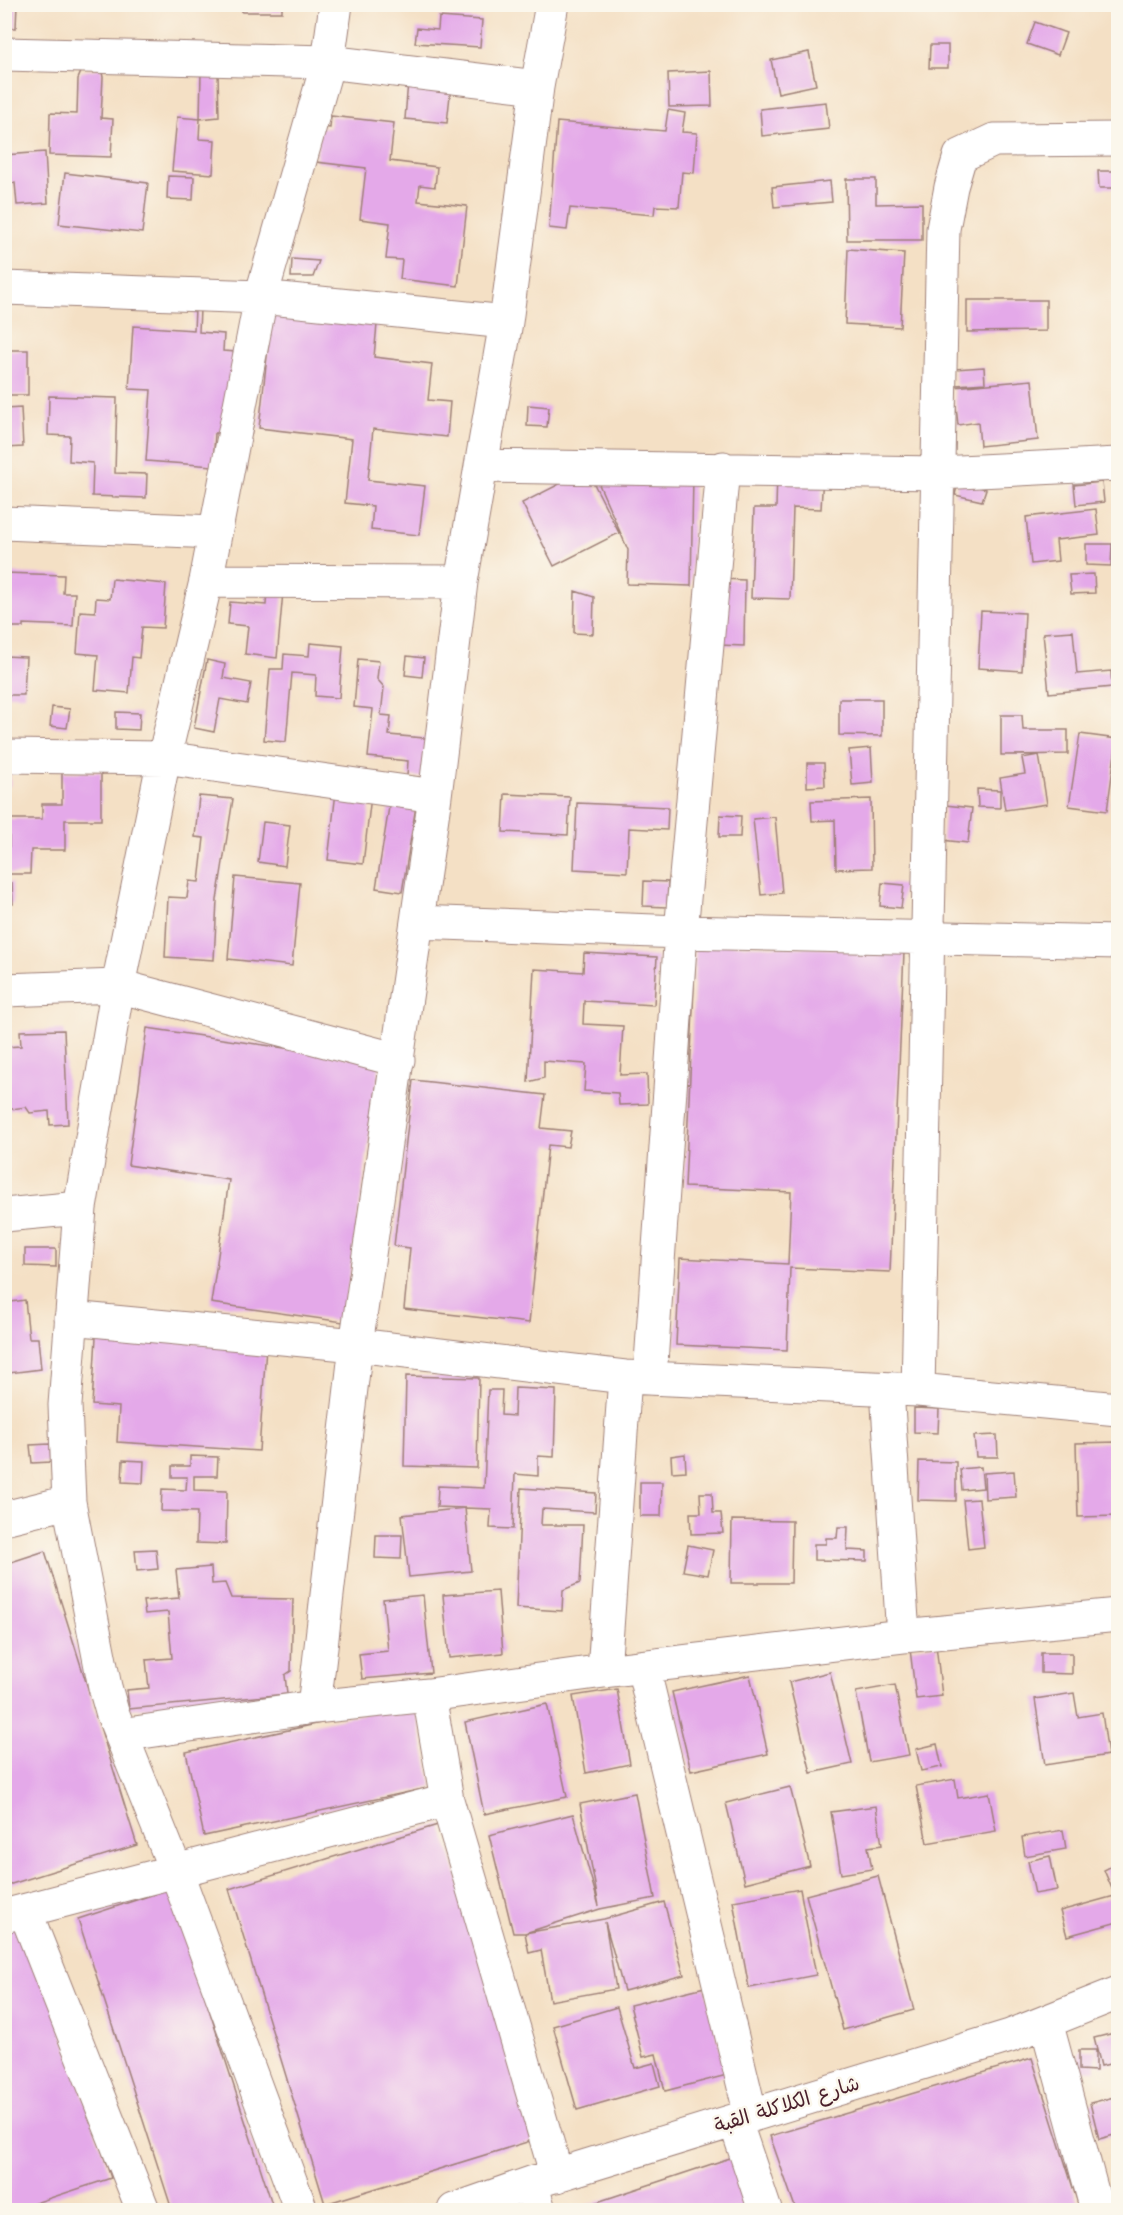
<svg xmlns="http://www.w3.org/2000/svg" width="1123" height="2215" viewBox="0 0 1123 2215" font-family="'Architects Daughter','Playpen Sans Arabic',sans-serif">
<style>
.building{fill:#e4a9e9}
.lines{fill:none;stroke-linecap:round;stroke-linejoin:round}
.minor-casing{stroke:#9f8078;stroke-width:35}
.minor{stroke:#fff;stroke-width:33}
.labels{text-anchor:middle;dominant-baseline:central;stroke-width:5;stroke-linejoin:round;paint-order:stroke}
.street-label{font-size:20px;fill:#4a1f2b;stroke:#fbf7ec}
</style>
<rect width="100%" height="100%" fill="#fbf7ec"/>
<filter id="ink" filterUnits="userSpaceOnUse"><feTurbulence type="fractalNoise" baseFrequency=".0167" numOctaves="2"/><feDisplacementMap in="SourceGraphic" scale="12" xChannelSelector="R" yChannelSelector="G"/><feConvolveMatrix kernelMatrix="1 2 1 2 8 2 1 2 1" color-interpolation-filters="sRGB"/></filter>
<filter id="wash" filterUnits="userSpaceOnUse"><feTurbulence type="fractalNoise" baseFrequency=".008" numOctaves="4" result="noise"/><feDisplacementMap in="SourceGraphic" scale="24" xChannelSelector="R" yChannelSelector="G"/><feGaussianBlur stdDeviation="1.35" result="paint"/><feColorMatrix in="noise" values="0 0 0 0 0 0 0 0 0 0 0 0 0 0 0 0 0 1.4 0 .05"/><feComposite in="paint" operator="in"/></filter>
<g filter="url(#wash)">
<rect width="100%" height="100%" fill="#f4e0c5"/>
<g id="blocks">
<!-- building -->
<path class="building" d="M4,4H17L16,28H4Z
M242,4H282V12H242Z
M439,17L482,20L480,47L415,43L417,28L438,30Z
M1035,22L1066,33L1058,55L1027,44Z
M930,45H948V68H929Z
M809,52L816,85L778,93L771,60Z
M101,68L103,77L101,118L113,119L111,157L49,155L50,113L77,114L78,79L81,72Z
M711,71L712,106L669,107L668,73Z
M201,72H218L219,117L200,119L199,139L215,140L213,174L172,171L177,117L200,119Z
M408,81L451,86L447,123L405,119Z
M826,102L829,129L762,136L760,109Z
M668,110L685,113L682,132L697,133L694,173L682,172L679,207L655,206L654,215L570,208L567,230L549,228L557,122L665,131Z
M331,116L394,123L390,161L437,167L435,187L420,185L418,201L467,206L458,286L400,279L402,260L386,259L390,223L360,219L366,168L316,162L320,127L330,128Z
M45,152L48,203L17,205L15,183L4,184V155Z
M1098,171H1118V188H1099Z
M65,173L148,183L142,233L59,224Z
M168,176L194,177L193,200L167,199Z
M846,179H876V204L922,203V240H847Z
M830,181L832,202L774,207L772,187Z
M848,249L904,253L900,327L845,324Z
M292,259L319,261L313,277H291Z
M967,300H1046V331L967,332Z
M195,309H200L199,332L224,334L223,351L251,353L229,433H215L213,466L146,461L151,390L129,389L133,326L194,330Z
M272,312L377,324L374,357L432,364L428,400L450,402L447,437L373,429L368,480L425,486L419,535L371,530L373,506L345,503L352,439L259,428Z
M8,350H28V395H9Z
M984,367L985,383L956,385L955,369Z
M1032,380L1038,440L980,446L978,422L958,425L954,387Z
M49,396L117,398L115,473L147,474L146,498L92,496L93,463L69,461L70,436L48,435Z
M528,405L549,407L547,427L527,426Z
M21,408L23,447L5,448V409Z
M587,470L619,533L554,566L522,503Z
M594,473L693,476L691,586L627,584L628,550Z
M777,473L823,474L821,509L793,508L790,599L751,598L754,508H776Z
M958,482L986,489L982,501L955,495Z
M1102,482L1104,502L1076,505L1074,485Z
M1096,509L1099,535L1056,540L1058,561L1031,564L1026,517Z
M1086,544H1112L1111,566L1086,565Z
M4,573L64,575L63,593H75L73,626L23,624V627H4Z
M1094,574L1095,593L1071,594L1069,575Z
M112,579L166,584L163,628L142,627L139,658L132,657L129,693L95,690L98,655L77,653L80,611L95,612L96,598L110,599Z
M721,579L745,580L744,646L720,645Z
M267,590L283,592L277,658L245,654L248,626L228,624L230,602L266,605Z
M575,591L594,597L593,634L574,633Z
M981,611L1025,613L1022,671L978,668Z
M1073,631L1077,674L1111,671L1112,687L1049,693L1043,633Z
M310,643L343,646L339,698L315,696L316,675L292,673L286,742L264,740L270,669H283L284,654L309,656Z
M4,656L26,657L24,695H4Z
M407,656L424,658L422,677L405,675Z
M358,659L379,661L377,679L384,687L381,715L391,716L389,735L436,739L432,778L407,776L408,761L368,757L373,709L354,707Z
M207,660L225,664L223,678L251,683L247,704L220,699L214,732L194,728Z
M839,699H882V736L839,735Z
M52,707L70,709L67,728L50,726Z
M116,712L140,713L139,730L116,729Z
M1001,715H1022L1023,730H1068V754L1001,755Z
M1080,734L1117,739L1107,811L1069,806Z
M871,748L873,783L852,785L849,750Z
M1039,755L1047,804L1005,810L1000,778L1025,774L1022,758Z
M807,763H824L825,786L807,787Z
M4,765H10V786H4Z
M62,772H101V820H65V850H31L30,874H9V819H42V804H62Z
M977,789L1000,790V808L978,807Z
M336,792L371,796L363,864L328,860Z
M505,794L570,797L568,835L503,832Z
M199,796L233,799L217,900L214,960L165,957L168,897L187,898L189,881L199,882L204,838L195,837Z
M871,799L872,868L836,869L835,820L812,821L811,801Z
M390,801L416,806L402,892L376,888Z
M577,803L668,807L667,830L629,828L627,872L574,869Z
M945,805L972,808L968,843L942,840Z
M720,815L741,816L740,837H719Z
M775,817L782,893L761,895L753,819Z
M263,822L290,825L285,866L258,862Z
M235,877L300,883L292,966L228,959Z
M644,881L668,882L667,907L643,906Z
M5,883H12L13,904H5Z
M882,883L904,885L901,908L880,906Z
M696,943L904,952L890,1272L790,1268L787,1350L676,1345L680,1258L788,1264L791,1192L685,1187Z
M584,953L657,957L654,1005L584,1001L583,1024L623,1026L620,1075L647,1074L648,1104L619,1105L618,1093L584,1091L586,1064L544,1061V1078L528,1082L534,969L583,972Z
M147,1028L380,1062L343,1322L211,1303L229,1180L128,1165Z
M64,1030L68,1124L50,1125L49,1111L30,1113L26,1107L4,1110V1047L21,1046L20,1031Z
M413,1080L545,1095L541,1128L571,1131L568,1147L548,1145L529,1323L404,1309L410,1248L394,1246Z
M25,1249H56V1267L25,1266Z
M25,1300L29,1338H38L41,1369L9,1373L7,1352L4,1353V1303Z
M96,1337L266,1347L259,1451L117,1442L119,1407L92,1405Z
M406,1376L479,1378L477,1468L404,1466Z
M515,1388L556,1390L554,1457L538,1456V1476L515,1474L513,1529L490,1528L491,1509L437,1507L438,1486L484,1488L488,1390H502L501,1415L514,1416Z
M914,1408L939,1409L938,1433L914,1432Z
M997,1435L998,1457H976L974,1436Z
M1118,1442V1516L1078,1517L1076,1443Z
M50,1444L51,1462L32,1463L30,1445Z
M685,1454L686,1471L672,1472L671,1456Z
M190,1456L218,1457L217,1476H194V1490L227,1491L226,1544L196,1543L197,1512L161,1511L162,1489L186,1490L187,1477H172V1466H190Z
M123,1460L144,1461L143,1483L122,1482Z
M919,1461L956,1462V1501L918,1500Z
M981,1467L983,1488L962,1490L960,1469Z
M1014,1471L1016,1497L985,1499L984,1473Z
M640,1482H662L661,1516H640Z
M521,1488L596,1493L595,1512L542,1509L541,1525H583L580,1583L563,1590L562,1611L516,1608Z
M700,1493H712L713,1513H721L723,1533L691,1534L690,1513H701Z
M979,1499L984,1547L968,1549L963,1500Z
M465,1508L471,1571L409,1577L402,1515Z
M732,1520L792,1521L791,1583H731Z
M838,1527H848L847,1550L867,1551V1561L814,1560V1544H826V1538H837Z
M376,1535H402L401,1559L375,1558Z
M688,1545L713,1550L708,1575L683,1571Z
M156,1549L158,1569L137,1571L135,1550Z
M45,1551L137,1845L5,1886V1564Z
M211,1567L212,1584L225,1583L231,1598L293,1599L291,1671L285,1675L287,1694L129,1709L127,1690L149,1688L146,1660L172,1658L168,1612L145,1614L143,1601L179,1598L176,1570Z
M498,1591L503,1653L449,1658L443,1595Z
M423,1595L431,1673L362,1679L359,1654L388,1651L383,1599Z
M936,1645L942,1696L916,1699L910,1649Z
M1041,1653H1072V1674L1041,1673Z
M830,1672L852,1764L811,1773L789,1682Z
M750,1675L768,1754L691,1771L672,1692Z
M895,1685L909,1755L869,1762L856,1692Z
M617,1689L630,1764L586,1773L573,1696Z
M1074,1693L1078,1717L1102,1713L1108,1755L1045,1765L1035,1699Z
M414,1703L432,1787L204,1836L186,1752Z
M547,1704L567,1797L484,1814L465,1722Z
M937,1744L942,1767L921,1771L916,1749Z
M955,1779L958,1798L989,1793L996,1831L927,1843L916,1786Z
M790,1787L810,1866L745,1883L726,1803Z
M635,1793L655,1898L600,1909L525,1933L604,1919L664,1902L684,1975L624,1991L605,1922L616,1989L550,2001L541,1950L529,1953L525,1933H513L489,1835L573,1814L599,1906L580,1804Z
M876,1806L882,1845L868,1847L872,1869L841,1874L831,1812Z
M441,1824L537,2139L325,2204L229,1889Z
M1063,1830L1066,1849L1025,1856L1022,1837Z
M1050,1856L1057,1890L1035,1894L1028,1861Z
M1118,1863V1889L1113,1891L1104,1870Z
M878,1876L914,2010L843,2030L806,1895Z
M170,1889L274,2210H172L78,1919Z
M800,1889L816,1975L749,1988L733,1901Z
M1118,1895V1922L1067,1936L1060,1911Z
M23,1914L111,2178L14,2210H4V1920Z
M705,1987L727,2075L665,2091L656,2054L643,2057L630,2005Z
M617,2007L635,2068L654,2063L660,2086L577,2110L553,2026Z
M1118,2032V2062L1101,2066L1094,2038Z
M1079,2050H1096V2071L1079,2070Z
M1032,2058L1080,2210H796L770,2136Z
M1118,2096V2134L1099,2139L1090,2103Z
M733,2157L750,2210H573Z
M1118,2185V2210H1116L1112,2186Z"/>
</g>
</g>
<g filter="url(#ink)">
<use href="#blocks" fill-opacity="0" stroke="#9f8078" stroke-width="1.5"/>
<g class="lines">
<defs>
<path id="minor" d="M4,54L328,62L537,87
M4,288L261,297L506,322
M481,466L939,473L1118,464
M4,523L214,532
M206,581L461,582
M4,756L164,758L435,796
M417,922L681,932L1118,942
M4,990L118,986L398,1060
M4,1215L80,1208
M71,1318L356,1345L625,1377L918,1390L1118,1409
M650,1377L681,932L723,468
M887,1390L903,1636
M918,1390L943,229L951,187L960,156L994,140L1118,139
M4,1518L69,1502
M643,1667L751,2116
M604,1671L625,1377
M429,1695L447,1800L557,2176
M314,1707L356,1345L435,796L461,582L506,322L537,87L552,4
M121,1735L314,1707L429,1695L604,1671L903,1636L1118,1615
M25,1911L143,2210
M4,1916L447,1800
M1046,2022L1097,2210
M735,2121L765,2210
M531,2183L539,2210
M301,2210L176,1871L112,1712L105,1687L69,1502L65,1405L80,1208L118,986L164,758L206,581L261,297L328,62L336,4
M454,2210L531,2183L1010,2036L1118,1993"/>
</defs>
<!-- minor casing -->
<use href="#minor" class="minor-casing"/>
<!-- minor -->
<use href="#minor" class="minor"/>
</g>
</g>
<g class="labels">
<!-- street labels -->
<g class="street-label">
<text transform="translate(787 2105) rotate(-17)">شارع الكلاكلة القبة</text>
</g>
</g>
<!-- margin -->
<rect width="1123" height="2215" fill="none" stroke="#fbf7ec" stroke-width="24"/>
</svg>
